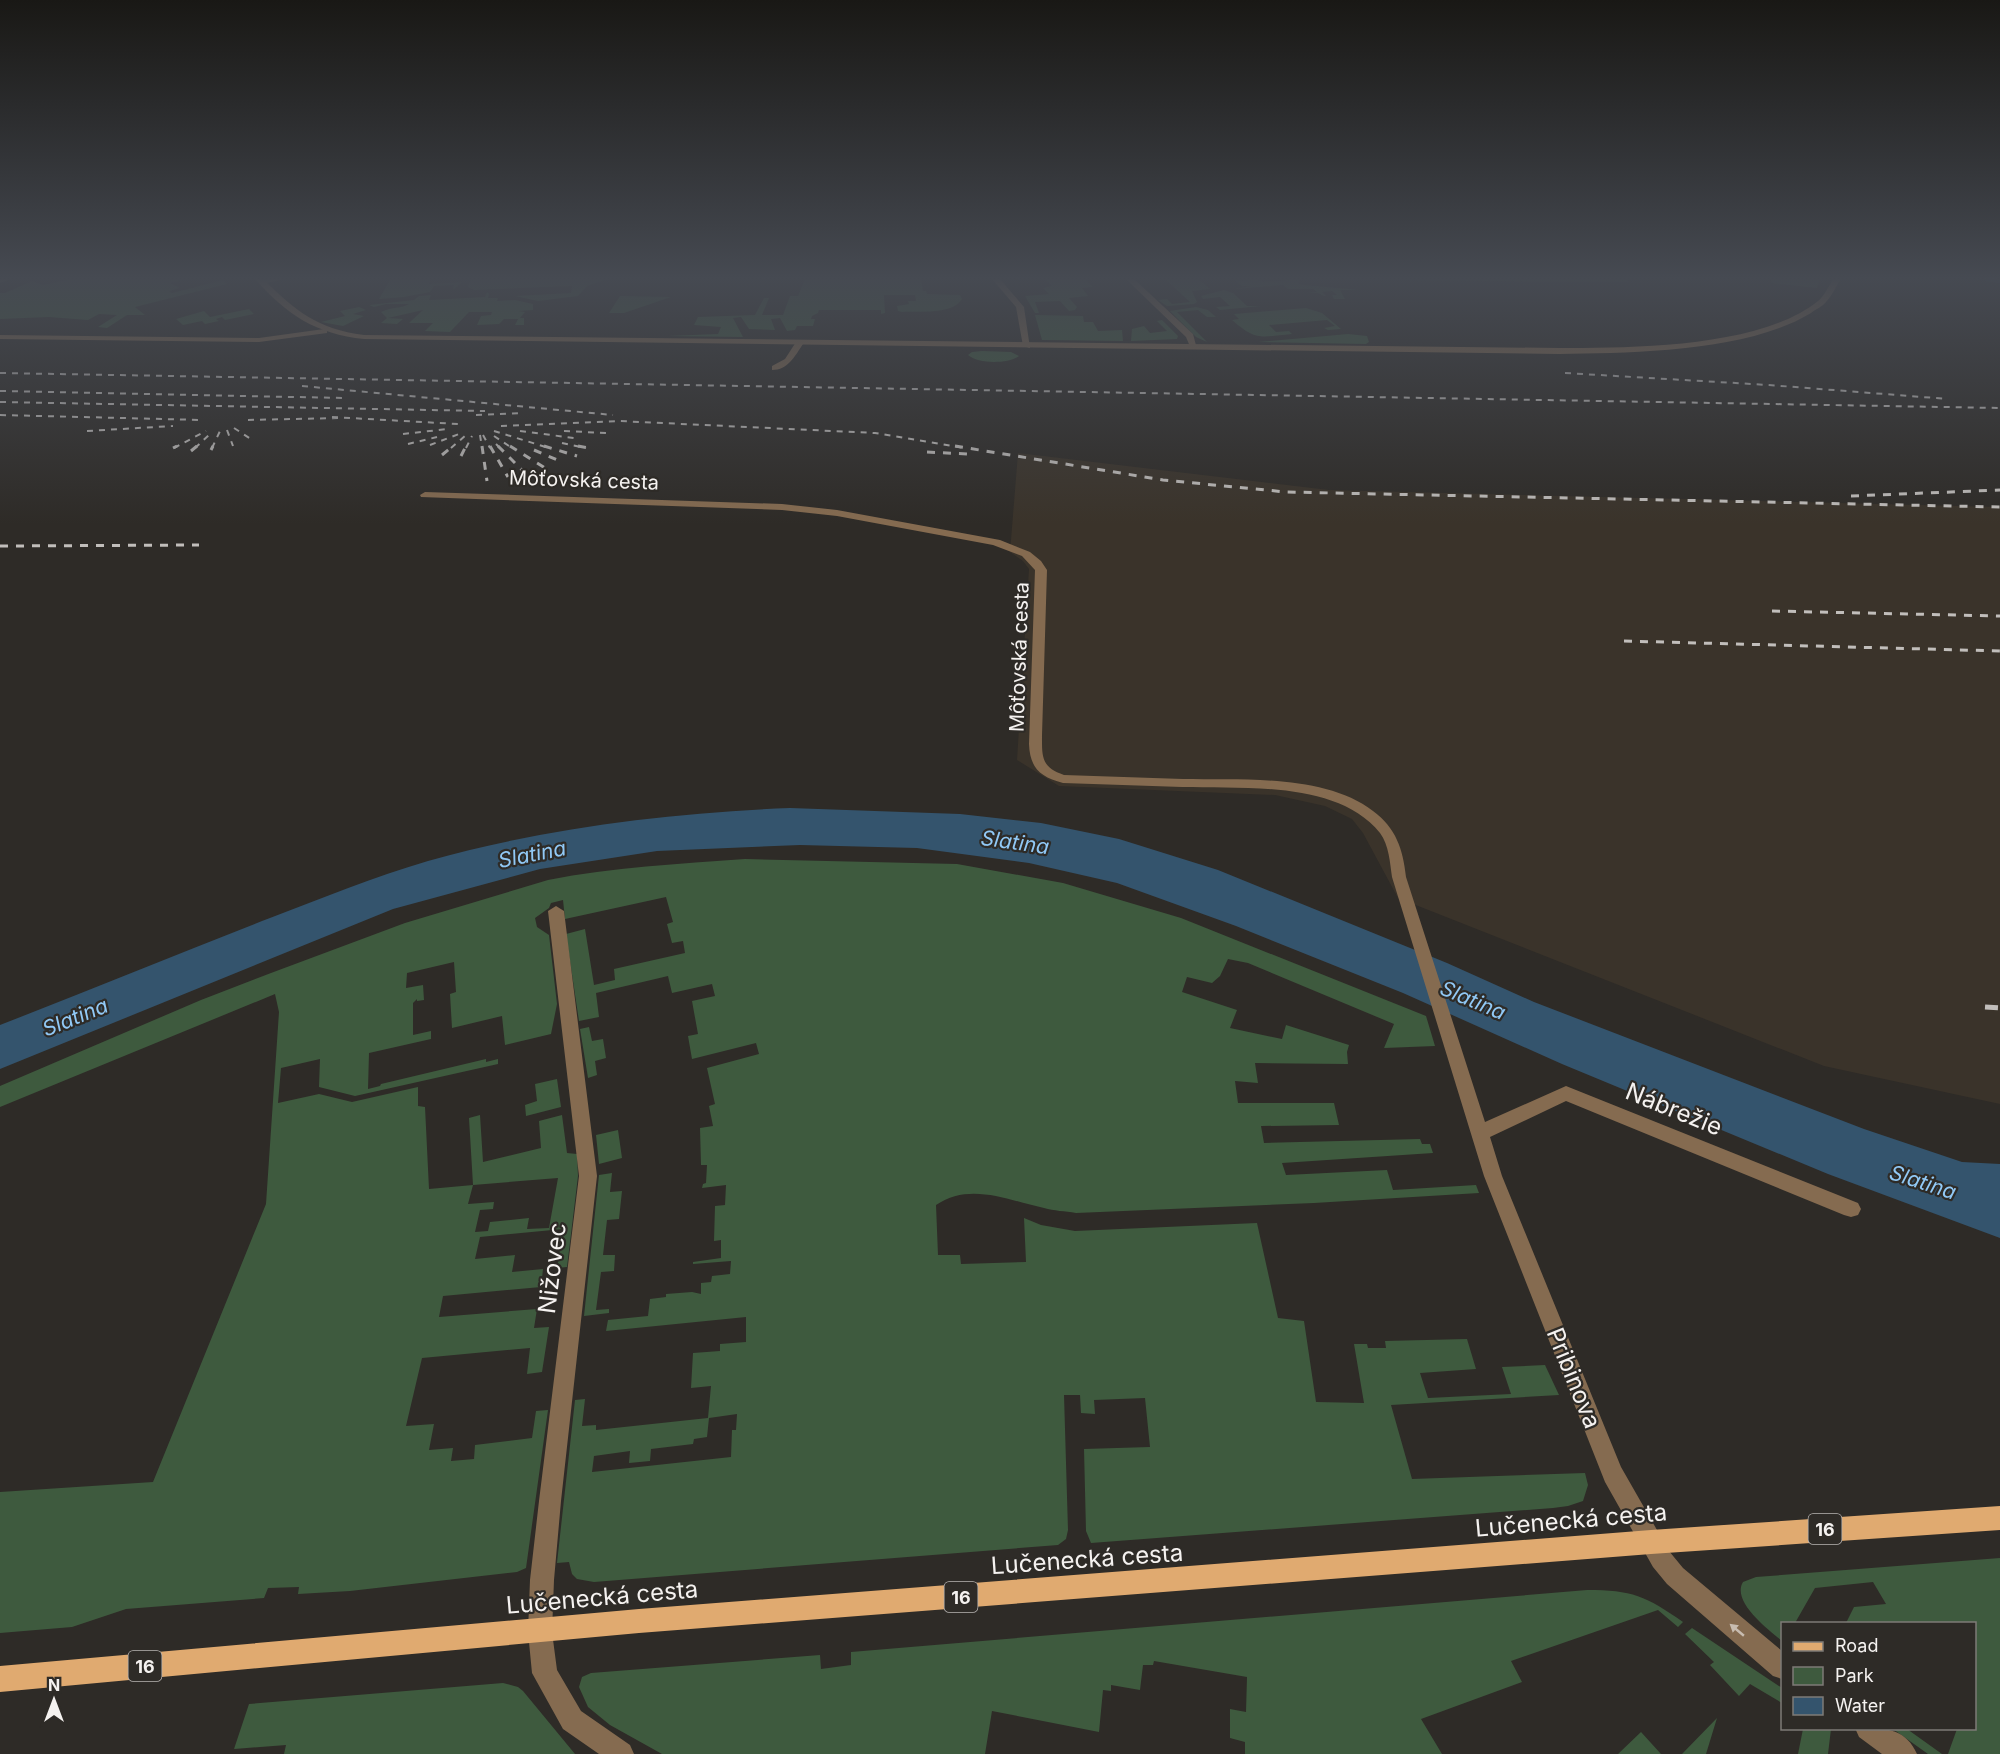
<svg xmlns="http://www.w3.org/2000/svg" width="2000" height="1754" viewBox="0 0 2000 1754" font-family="Inter,sans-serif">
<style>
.built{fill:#3a332a}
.green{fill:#3e5a3e;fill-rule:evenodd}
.water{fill:#34546d}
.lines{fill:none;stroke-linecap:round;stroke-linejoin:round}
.stream{stroke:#34546d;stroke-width:4}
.minor{fill:#856b50;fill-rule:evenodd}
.tertiary{fill:#856b50;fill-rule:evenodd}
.primary{fill:#e0aa70;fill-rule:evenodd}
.rail-far2{stroke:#c1bebb;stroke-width:2;stroke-dasharray:6 6;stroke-linecap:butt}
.rail-far1{stroke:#c1bebb;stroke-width:3;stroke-dasharray:8 8;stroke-linecap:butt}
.rail{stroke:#c1bebb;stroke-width:5;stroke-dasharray:13 13;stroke-linecap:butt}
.oneway{fill:#c8bcb0}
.labels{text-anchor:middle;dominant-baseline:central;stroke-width:4.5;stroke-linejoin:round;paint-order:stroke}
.shield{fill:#2e2b27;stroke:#b9b6b4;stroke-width:1.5}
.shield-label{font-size:18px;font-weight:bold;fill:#f5f2f0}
.street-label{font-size:20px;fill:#f5f2f0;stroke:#2e2b27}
.water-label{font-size:21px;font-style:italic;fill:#91c9f6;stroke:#2e2b27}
.near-street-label{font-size:24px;fill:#f5f2f0;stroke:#2e2b27}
</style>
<rect width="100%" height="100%" fill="#2e2b27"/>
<!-- built -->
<path class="built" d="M1018,453L1329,490L2000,507V1104L1824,1066L1398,898L1363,833L1352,819L1325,806L1275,795L1059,786L1017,760L1029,569L1023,561L1010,552Z"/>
<!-- green -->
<path class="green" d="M71,279H187L170,283L180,288L169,291L172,293L223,280L227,284L135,307L145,315H127L107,328L98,327L117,315L99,314L88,320L49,317L0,319V293H5L32,281L43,285Z
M431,279L429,284L462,282L453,290L454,285L434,286L430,292L404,297L379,299L390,280Z
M471,279H607L587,286L578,296L538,301L515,296L571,293L572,286L474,290L468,287Z
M805,279H921L923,291H926L927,294L960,295L962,299C952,315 919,311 902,312L898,311L897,306L909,304L908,301H916L915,295H884L885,313L881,314V310H819L818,313L812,316L811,319H815L813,326H797L795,330L787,331L780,318L771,319L775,330L749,329L741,317L733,318L743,337L667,336L718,334L721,327L694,325L698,317L755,315L764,298H769L762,315H783L790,296H798Z
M1045,279H1085L1093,287L1082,288L1088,296L1069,298L1077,307L1075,310L1069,311L1060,301L1035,302L1039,313H1035L1025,296L1049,294L1043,288L1052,286Z
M1165,279H1198L1210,289L1192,291L1197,302L1194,304L1167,306L1158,300L1167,299L1172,304L1190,302Z
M1233,279C1247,284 1253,275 1263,282L1300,279L1299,284L1304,285L1360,290H1340L1345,299H1334L1332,295H1337L1332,291L1322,292L1326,296H1324L1318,293H1308L1317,292L1313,289H1288L1283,285L1234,289L1253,286H1242Z
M1340,279H1626L1629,282L1358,280Z
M1764,279H1820L1817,288L1772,283L1770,279Z
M1224,290L1233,293L1247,306H1261L1220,310L1216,307L1230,306L1220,297L1203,299L1201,296Z
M487,292L489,294L488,298H498L497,301L515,300L533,304V310L518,311L525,312L520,318H524V325H515L518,319H504L499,324L477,325L481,316L491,315L492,312H469L450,332L425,331L433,323H409L423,310L388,318L403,319L397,324L381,323L387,318L381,312C393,306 401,309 409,304H386L374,307L369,305L414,300L419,296L431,295L429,300L485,297Z
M620,296L671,297L624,313H609Z
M359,307L366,310L353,314L364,316L343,326L321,322L345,316L340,311Z
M1196,307L1208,310L1216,317H1207L1198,310L1177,312L1207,342L1196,337L1170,311Z
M1306,308L1322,313L1341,329L1328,330L1324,328L1335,326L1327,320L1269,325L1276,332L1289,331L1292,334C1260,337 1256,341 1232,320L1239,319L1234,314Z
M249,309L254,314L225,320L222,317L216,319L219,321L205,324L202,321L183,325L176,319L204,311L210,317Z
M1035,315L1083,316L1084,322H1093L1098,331L1122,330L1123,341L1042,340Z
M1162,320L1178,336L1177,339L1131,341L1132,329L1144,326L1150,333L1167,331L1157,321Z
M1348,334L1367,336L1369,342L1366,344L1258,342Z
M982,351L1011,352L1019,356C1008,364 978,364 968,355L972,352Z
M745,859L957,864L1063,883L1181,918L1426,1016L1435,1046L1384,1048L1394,1024L1248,963L1228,959L1220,976L1212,983L1187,977L1182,992L1237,1010L1230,1028L1282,1039L1286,1025L1349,1045L1347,1052L1348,1064L1255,1063L1258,1083L1235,1081L1238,1103H1334L1339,1125L1261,1126L1264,1143L1420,1139L1422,1144H1430L1433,1153L1282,1163L1286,1175L1387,1170L1393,1190L1476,1185L1479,1193L1314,1203L1076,1213C1065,1211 1054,1211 1044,1208C1007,1200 970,1182 936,1205L938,1255H960L961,1264L1026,1262L1024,1218L1041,1225L1075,1231L1257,1223L1278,1318L1304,1321L1316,1402L1364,1403L1354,1344H1367L1368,1348H1386L1385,1341L1467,1339L1476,1369L1420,1373L1428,1398L1511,1394L1502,1367L1545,1365L1559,1395L1391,1405L1412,1479L1585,1473L1588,1485L1583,1501L1568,1506L1553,1508L1091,1543L1086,1531L1084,1449L1150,1447L1145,1398L1094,1400L1095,1414L1081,1413L1080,1395H1064L1068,1530L1066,1539L1058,1545L594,1582L577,1579L572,1574L569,1562L557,1563L575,1400L585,1399L582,1426L596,1425V1430L708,1418L711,1386L691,1388L693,1353L720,1351V1344L746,1342V1317L606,1331L608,1320L648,1316L650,1299L666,1297V1294L692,1292L701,1294V1283L711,1282L712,1276L730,1274L731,1261L693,1264V1262L721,1258V1240L714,1241L715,1206L725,1205L726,1185L702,1188L703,1184L706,1183L707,1165H701L700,1128L713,1126L709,1106L715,1104L707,1068L759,1054L756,1043L692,1059L688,1036L698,1034L692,1001L715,996L712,984L672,993L668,976L596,993L599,1017L579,1021L566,934L585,929L594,985L615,980L614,969L685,953L683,941L672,943L667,924L673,922L666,897L565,919L563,900L551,903L549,908L535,918L537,927L549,935L557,1004L551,1034L505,1045L502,1016L452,1028L450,994L456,992L454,962L407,973L406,988L423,985L424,1000L417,1001V999L413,1003V1035L431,1031V1039L369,1053L368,1089L380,1086L381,1084L486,1059V1062L498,1059V1064L355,1096L319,1087L320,1059L281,1068L278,1103L319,1094L352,1102L418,1087V1106L425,1107L429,1189L473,1185L469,1118L480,1115L483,1162L541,1148L539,1121L562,1115L567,1153L577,1154L578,1176L567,1267L557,1268L563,1229L480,1237L475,1259L515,1255L512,1272L543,1269L541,1287L443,1296L439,1317L537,1309L534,1328L549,1327L542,1372L527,1374L530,1348L422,1358L406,1426L434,1424L429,1450L453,1448L451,1461L474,1459L475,1445L532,1438L536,1411L548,1410L526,1568L517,1572L350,1591L298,1594L299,1587L268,1588L264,1598L126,1609L72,1627L0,1633V1492L153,1482L266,1204L279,1012L275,994L0,1107V1086L201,1000L271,973L405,923L548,880C613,867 679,864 745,859ZM558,1178L549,1228L527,1229L529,1218L490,1222L488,1231L475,1232L480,1210L493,1209L494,1202L468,1204L473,1185ZM737,1414L736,1430H732L731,1457L592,1472L594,1456L630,1451L629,1463L650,1461L651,1449L693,1444L694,1439L707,1437L709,1418Z
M589,1027L592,1041L603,1039L606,1058L595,1061L597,1075L588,1078L580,1029Z
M557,1079L561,1107L526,1116L525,1105L537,1101L535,1084Z
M618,1130L622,1158L599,1164L596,1135Z
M612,1173L610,1192L622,1191L619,1219L607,1220L603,1255H615L614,1271L601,1272L596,1310L609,1309V1313L584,1316L599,1175Z
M2000,1558V1754H1948L1957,1729L1974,1728V1624L1846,1623L1854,1607L1886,1604L1873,1582L1815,1588L1795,1623L1782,1624V1641C1769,1630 1731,1602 1743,1582L1756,1577Z
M1587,1590C1632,1590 1646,1596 1683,1622L1678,1627L1658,1610L1511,1661L1522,1682L1421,1719L1442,1754H1245V1742L1230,1738V1709L1246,1712L1247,1677L1154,1661L1153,1665H1143L1140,1690L1111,1685V1691L1103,1690L1099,1732L992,1711L985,1754H662L610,1725L588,1707L579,1687L582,1677L591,1673L820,1655L821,1669L851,1665V1652Z
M1692,1628L1782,1688V1703L1750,1684L1739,1696L1710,1665L1714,1662L1685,1634Z
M503,1683L518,1687L523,1691L575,1754H284L286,1745L234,1749L249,1704Z
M1717,1718L1706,1754H1682Z
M1803,1729H1831L1828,1754H1798Z
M1893,1729H1907L1942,1754H1928Z
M1641,1732L1661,1754H1618Z"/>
<!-- water -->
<path class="water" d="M790,808L960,814L1041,823L1119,839L1218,870L1447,963L1534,1002L1864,1129L1962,1162L2000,1164V1238L1828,1174L1562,1064L1403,993L1236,926L1117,883L1029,863L917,848L800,845L657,851L540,869L393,909L0,1069V1025C90,990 180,953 270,918C322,898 374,877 428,861C545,828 669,813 790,808Z"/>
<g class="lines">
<!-- stream -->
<path class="stream" d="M1986,279L2000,281"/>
<!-- minor -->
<path class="minor" d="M0,279H10L0,283Z
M284,279L262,284L258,282L267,279Z
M992,279H1000L1024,307L1030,348L1023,346L1016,307Z
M1126,279H1134L1193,334L1197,349H1191L1186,337Z
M324,329H327V333L259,342L0,339V335L259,338Z
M796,342L803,344C795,356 788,370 772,370V366L785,359Z
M425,492L782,504L837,510L1000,540L1030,552L1041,561L1047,570L1042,735C1042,757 1041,767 1064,775C1104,776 1143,778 1183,779C1240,780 1325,774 1373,811C1396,828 1403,849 1406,877L1485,1122L1566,1086L1858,1203L1861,1209L1858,1215L1851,1217L1844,1215L1566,1101L1490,1137L1502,1176L1621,1467L1669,1551L1683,1568L1782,1651V1679L1773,1676L1667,1584L1653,1567L1605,1482L1484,1176L1392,877C1390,863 1389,845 1380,833C1337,780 1243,789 1182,787C1142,786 1103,784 1063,783C1040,777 1030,768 1029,744L1035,570L1022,556L993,545L837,516L782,510L421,497L420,495Z
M556,906L564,911L597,1176L561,1501L554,1580L552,1632L557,1670L581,1711L630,1745L634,1754H599L563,1729L532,1673L528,1632L530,1580L539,1501L579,1176L548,911Z
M1855,1728C1881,1728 1905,1726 1917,1754H1882L1859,1737Z"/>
<!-- tertiary -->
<path class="tertiary" d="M255,279H263C296,311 317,329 364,335L1559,348C1631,348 1760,348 1818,301C1824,296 1829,286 1833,279H1841C1836,286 1832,296 1826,302C1822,307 1816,309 1811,313C1747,352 1633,353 1559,354L364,339C316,334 287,315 255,279Z"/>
<!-- primary -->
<path class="primary" d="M2000,1506V1530L1651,1554L639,1633L0,1692V1666L639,1609L1651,1530Z"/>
<!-- rail-far2 -->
<path class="rail-far2" d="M0,373L2000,408
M1565,373L1769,385L1948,399
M302,386L613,415
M0,391L343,398
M0,402L485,411
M0,415L203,420
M476,415L521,413
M332,417L458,424
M248,420L341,418
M501,426L619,421L875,433L964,448
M234,428L254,441
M227,430L233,446
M87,431L173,426
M494,431L549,448
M520,431L574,438
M564,431L606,433
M403,434L448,429
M480,435L482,448
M483,435L490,448
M494,436L512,448
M562,443L586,448
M408,444L437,437
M496,444L500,448
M430,445L459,434
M174,448L206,431
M195,448L209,435
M212,448L220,431
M451,448L466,435
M466,448L472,436"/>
<!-- rail-far1 -->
<path class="rail-far1" d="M482,446L487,481
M490,446L508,477
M498,446L526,474
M510,446L545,468
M544,446L577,456
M578,446L588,448
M955,446L1163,480L1286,492L2000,507
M173,448L177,446
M211,450L213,446
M534,450L562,462
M191,451L197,446
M927,452L969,454
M442,455L453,446
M461,456L466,446
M1851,496L2000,490
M0,546L199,545
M1772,611L2000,616
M1624,641L2000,651"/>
<!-- rail -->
<path class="rail" d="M1985,1007L2000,1008"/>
</g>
<!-- one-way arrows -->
<defs><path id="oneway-solid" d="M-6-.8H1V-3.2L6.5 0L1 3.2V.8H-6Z" transform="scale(1.5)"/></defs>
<use class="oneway" href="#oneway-solid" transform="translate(1737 1630) rotate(-140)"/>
<!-- sky -->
<linearGradient id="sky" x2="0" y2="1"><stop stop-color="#191815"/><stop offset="0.53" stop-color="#464a52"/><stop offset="1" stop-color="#464a52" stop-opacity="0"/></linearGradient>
<rect width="2000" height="524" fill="url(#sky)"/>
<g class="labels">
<!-- shield labels -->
<g class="shield">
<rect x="1808.5" y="1514" width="33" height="30" rx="4.5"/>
<rect x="944.5" y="1582" width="33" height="30" rx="4.5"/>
<rect x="128.5" y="1651" width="33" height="30" rx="4.5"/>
</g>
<g class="shield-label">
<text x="1825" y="1529">16</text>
<text x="961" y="1597">16</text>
<text x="145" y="1666">16</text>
</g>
<!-- street labels -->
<g class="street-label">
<text transform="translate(584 480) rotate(2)">Môťovská cesta</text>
<text transform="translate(1019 657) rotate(-88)">Môťovská cesta</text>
</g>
<!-- water labels -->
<g class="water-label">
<text transform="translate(1015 842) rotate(8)">Slatina</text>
<text transform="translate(532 854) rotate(-11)">Slatina</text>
<text transform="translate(1473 1000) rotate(23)">Slatina</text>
<text transform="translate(75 1017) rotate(-22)">Slatina</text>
<text transform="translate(1923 1182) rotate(18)">Slatina</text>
</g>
<!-- near-street labels -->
<g class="near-street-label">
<text transform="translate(1674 1109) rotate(22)">Nábrežie</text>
<text transform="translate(552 1268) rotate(-83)">Nižovec</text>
<text transform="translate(1574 1378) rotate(68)">Pribinova</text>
<text transform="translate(1571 1520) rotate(-5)">Lučenecká cesta</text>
<text transform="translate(1087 1559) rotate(-4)">Lučenecká cesta</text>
<text transform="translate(602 1597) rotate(-5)">Lučenecká cesta</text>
</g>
</g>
<!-- legend -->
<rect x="1781" y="1622" width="195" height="108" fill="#2e2b27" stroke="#7e7b77" stroke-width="1.5"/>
<rect x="1793" y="1642" width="30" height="9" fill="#e0aa70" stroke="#7e7b77" stroke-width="1.5"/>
<text x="1835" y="1652" font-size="18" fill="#f5f2f0">Road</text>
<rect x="1793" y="1667" width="30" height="18" fill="#3e5a3e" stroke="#7e7b77" stroke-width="1.5"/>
<text x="1835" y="1682" font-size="18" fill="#f5f2f0">Park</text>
<rect x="1793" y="1697" width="30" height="18" fill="#34546d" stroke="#7e7b77" stroke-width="1.5"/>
<text x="1835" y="1712" font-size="18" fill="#f5f2f0">Water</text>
<!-- north arrow -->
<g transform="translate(54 1700)" stroke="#2e2b27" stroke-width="4.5" paint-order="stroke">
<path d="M0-4.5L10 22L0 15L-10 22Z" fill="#f5f2f0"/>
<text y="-9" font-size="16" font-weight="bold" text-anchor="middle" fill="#f5f2f0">N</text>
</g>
</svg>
